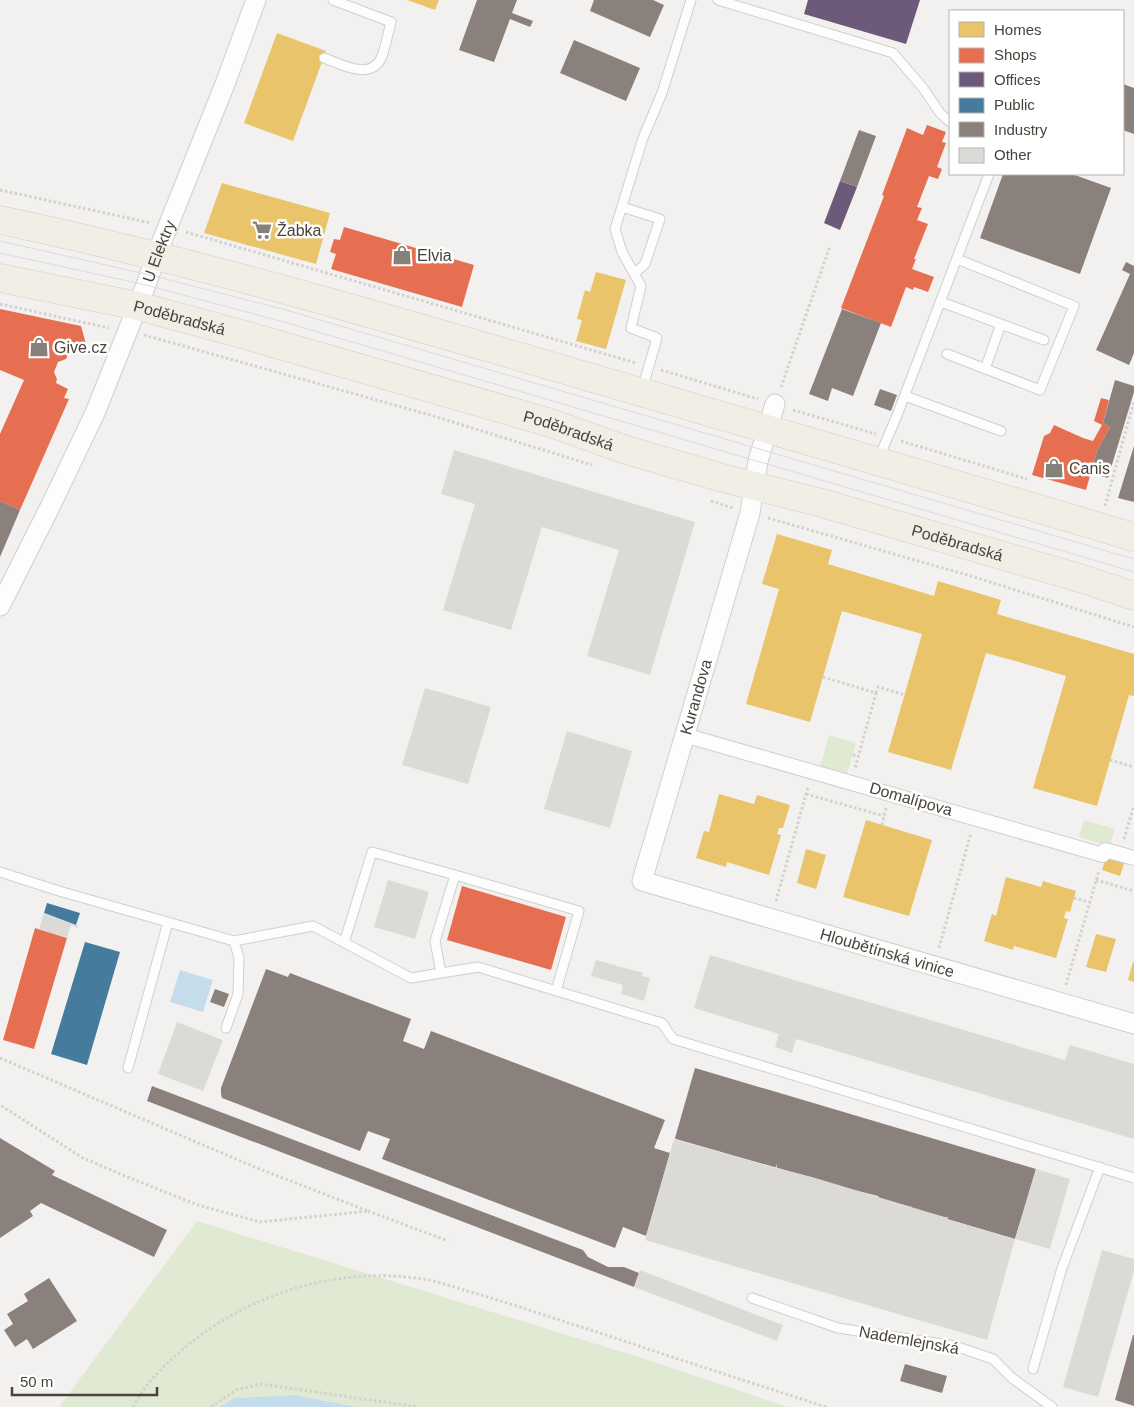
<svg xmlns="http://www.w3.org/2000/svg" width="1134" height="1407" viewBox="0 0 1134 1407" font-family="Arial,sans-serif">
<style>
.green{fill:#e0ead2}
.water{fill:#c5dcec}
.homes{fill:#e9c46a}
.shops{fill:#e76f51}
.offices{fill:#6d597a}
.public{fill:#457b9d}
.industry{fill:#8a817c}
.building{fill:#dcdad7}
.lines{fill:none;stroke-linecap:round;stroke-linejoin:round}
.service-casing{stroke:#d1cfcc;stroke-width:11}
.pedestrian-casing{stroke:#d1cfcc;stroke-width:16}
.minor-casing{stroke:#d1cfcc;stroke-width:21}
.primary-casing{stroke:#d3cdbf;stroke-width:29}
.path{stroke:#d3d1cd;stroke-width:3;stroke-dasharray:2.5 2.5;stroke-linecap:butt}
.service{stroke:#fdfdfd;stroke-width:9}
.pedestrian{stroke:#fdfdfd;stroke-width:14}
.minor{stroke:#fdfdfd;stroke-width:19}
.primary{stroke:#f1eee6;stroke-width:28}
.tram{stroke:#dbdbdb;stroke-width:1}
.labels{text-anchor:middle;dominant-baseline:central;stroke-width:5;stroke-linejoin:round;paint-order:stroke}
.poi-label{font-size:16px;fill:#49433b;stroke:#fff;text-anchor:start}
.street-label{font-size:16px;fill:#49433b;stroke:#fff}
</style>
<rect width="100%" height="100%" fill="#f3f1ef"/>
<!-- green -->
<path class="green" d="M829,735L856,743L847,774L820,767Z
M1084,820L1115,829L1110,846L1079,837Z
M197,1221L645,1359L788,1407H358L294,1395L234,1398L220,1407H59Z"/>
<!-- water -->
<path class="water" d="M180,970L213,980L203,1012L170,1002Z
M294,1395L358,1407H220L234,1398Z"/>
<!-- homes -->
<path class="homes" d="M407,0H439L435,10Z
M277,33L326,51L293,141L244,123Z
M222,183L330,213L316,264L204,233Z
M596,272L626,280L606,349L576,341L582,320L577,319L585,290L590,292Z
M777,534L832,550L828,564L934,596L938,581L1001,600L997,614L1134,654V696L1129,695L1097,806L1033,788L1066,676L1019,662L986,653L951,770L888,752L922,634L842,611L810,722L746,704L779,589L762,584Z
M719,794L754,804L757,795L790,805L783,828H779L777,834L781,835L769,875L727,862L726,867L696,858L704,831L709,832Z
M866,820L932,840L909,916L843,897Z
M806,849L826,855L816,889L797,883Z
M1106,857L1124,863L1120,876L1102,870Z
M1006,877L1041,887L1043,881L1076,891L1070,912L1066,911L1064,918L1068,919L1056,958L1014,946L1013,950L984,941L992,914L996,916Z
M1096,934L1116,939L1106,972L1086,967Z
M1133,962H1134V982L1128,980Z"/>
<!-- shops -->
<path class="shops" d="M927,125L946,132L942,142L946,143L937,167L942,169L938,179L929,176L917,207L922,208L917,220L928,224L914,259H916L912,269L934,277L928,292L914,287L913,290L906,287L891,327L841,308L884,196L882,195L907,128L923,135Z
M344,227L474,265L462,307L331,269L336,254L330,252L334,239L340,240Z
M0,309L81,326L86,344L70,350L66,359L58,362L54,372L57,379L56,383L68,389L64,398L69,399L20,510L0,501V434L24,380L0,370Z
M1101,398L1109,400L1103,423L1110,427L1097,451L1086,490L1032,475L1044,436L1050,433L1054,425L1083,438L1093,441L1102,425L1094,421Z
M462,886L566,917L551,970L447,940Z
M35,928L67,938L34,1049L3,1040Z"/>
<!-- offices -->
<path class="offices" d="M808,0H920L906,44L804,14Z
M840,181L857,187L840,230L824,223Z"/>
<!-- public -->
<path class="public" d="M47,903L80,913L76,925L44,913Z
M85,942L120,952L87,1065L51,1054Z"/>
<!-- industry -->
<path class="industry" d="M477,0H517L512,13L533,21L530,27L510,19L494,62L459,50Z
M594,0H653L664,5L650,37L590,11Z
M574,40L640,68L626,101L560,73Z
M1123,84L1134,88V134L1123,130Z
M859,130L876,136L857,187L840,181Z
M1003,174H1072L1111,188L1080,274L980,238Z
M1126,262L1134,266V353L1129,365L1096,350L1130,274L1122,270Z
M842,309L881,323L853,396L832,388L828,401L809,394Z
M1115,380L1134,386V392L1108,478L1091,473L1097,451L1110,427L1103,423Z
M880,389L897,395L891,411L874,405Z
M1134,446V502L1118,498Z
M0,501L20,510L0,557Z
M266,969L288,977L290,973L411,1019L403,1041L424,1049L431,1031L665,1120L654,1148L670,1153L646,1236L623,1227L615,1248L382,1159L390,1139L368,1131L360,1151L222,1098L221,1094V1088Z
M215,989L229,994L224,1007L210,1002Z
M695,1068L1036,1169L1015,1239L947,1219L948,1217H944L912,1208L911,1206V1207L879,1198L878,1196L846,1188L844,1187L676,1139L675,1138Z
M152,1086L583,1250L588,1257L608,1267H624L639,1273L634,1287L147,1101Z
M0,1138L55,1171L52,1175L167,1230L154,1257L41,1203L30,1211L33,1216L0,1238Z
M49,1278L77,1321L33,1349L27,1339L15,1347L4,1330L13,1324L7,1314L28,1301L24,1294Z
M1133,1335H1134V1406L1115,1400Z
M905,1364L947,1376L942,1393L900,1381Z"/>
<!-- building -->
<path class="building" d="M454,450L695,522L650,675L587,656L619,550L542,527L511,630L443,610L475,504L441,494Z
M425,688L491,707L468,784L402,765Z
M567,731L632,751L610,828L544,809Z
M388,880L429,892L415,939L374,927Z
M44,913L78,926V928L71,925L67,938L39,929Z
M710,955L1065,1060L1070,1045L1134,1064V1139L796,1039L792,1053L775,1047L779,1034L694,1008Z
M596,960L643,973L642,976L650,978L644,1001L621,994L623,985L591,976Z
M177,1022L223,1040L203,1091L158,1074Z
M674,1139L775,1168L777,1164V1168L812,1177L944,1217H948L947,1219L1015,1239L987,1340L645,1240Z
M1036,1169L1070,1179L1050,1249L1015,1239Z
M1102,1250L1134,1259V1271L1098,1397L1063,1387Z
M640,1270L783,1325L777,1341L634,1287Z"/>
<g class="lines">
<defs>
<path id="service" d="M718,0L893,53L923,88L940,113L950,122
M324,58C341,64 372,82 382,56C386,45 388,33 391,22L333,0
M622,207L660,219L645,264L634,274
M941,302L1044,340
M947,354L1040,390L1074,306L957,259
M985,369L1001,324
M642,390L657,338L631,328L641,286L622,252L615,229L643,138L662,93L691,0
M905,396L1001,431
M878,460L896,418L989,174
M0,872L59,891L234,941L313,926L411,978L478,967L662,1023L673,1039L1134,1178
M344,943L372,852L455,875L579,911L556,991
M441,973L435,941L455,875
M226,1028L238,994L239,958L234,941
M128,1068L168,922
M752,1298L838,1328L955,1346L993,1359L1012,1378L1052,1407
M1033,1369L1062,1268L1100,1167"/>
<path id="pedestrian" d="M684,735L1103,855L1105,850L1134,858"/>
<g id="minor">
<path id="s1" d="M775,404L758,461L750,513L642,881L1134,1024"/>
<path id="s2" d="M0,606L49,509L95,413L146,285L156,256L225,84L256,0"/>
</g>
<g id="primary">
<path d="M0,220C199,262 394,320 589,377C771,430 952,483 1134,537"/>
<path id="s3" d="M0,278L138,306L238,333L551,423L623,449L719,477L822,503L1083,579L1134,596"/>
</g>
</defs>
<!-- service casing -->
<use href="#service" class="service-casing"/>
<!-- pedestrian casing -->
<use href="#pedestrian" class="pedestrian-casing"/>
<!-- minor casing -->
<use href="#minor" class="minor-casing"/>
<!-- primary casing -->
<use href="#primary" class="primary-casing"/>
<!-- path -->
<path class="path" d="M0,190L151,223
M186,232L636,363
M0,304L109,328
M144,335L430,415L592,465
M661,370L758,399
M781,387L830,246
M793,410L876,434
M901,441L1027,479
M711,501L733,508
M1105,506L1134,401
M768,518L971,576L1134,627
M823,677L876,693L855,768
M876,693L878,687L905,695
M853,755L859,756
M1110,760L1134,767
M806,794L884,816
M882,825L886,808
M1124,839L1134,805
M1096,880L1134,891
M1074,898L1090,902
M776,901L808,787
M939,948L971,833
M1066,985L1099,870
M0,1058L257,1168L368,1211L260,1222L198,1205L125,1176L83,1158L0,1105
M368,1211L448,1241
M133,1407C137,1400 142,1391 147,1385C214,1306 320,1263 423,1279C438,1281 453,1287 467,1291C510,1303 552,1318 594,1331C671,1357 749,1382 826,1407
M211,1407L236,1390L261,1384L418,1407"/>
<!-- service -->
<use href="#service" class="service"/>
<!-- pedestrian -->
<use href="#pedestrian" class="pedestrian"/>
<!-- minor -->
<use href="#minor" class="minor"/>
<!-- primary -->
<use href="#primary" class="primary"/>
<!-- tram -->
<path class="tram" d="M0,241L150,275L286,310L1134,559
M0,253L146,285L284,322L1134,572"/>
</g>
<!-- icons -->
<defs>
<symbol id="supermarket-bare" viewBox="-9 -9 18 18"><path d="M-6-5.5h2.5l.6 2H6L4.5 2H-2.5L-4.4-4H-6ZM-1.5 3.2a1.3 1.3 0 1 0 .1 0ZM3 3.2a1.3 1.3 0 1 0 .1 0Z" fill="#84807a" stroke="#fff" stroke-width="2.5" paint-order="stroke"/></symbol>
<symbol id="shop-bare" viewBox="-9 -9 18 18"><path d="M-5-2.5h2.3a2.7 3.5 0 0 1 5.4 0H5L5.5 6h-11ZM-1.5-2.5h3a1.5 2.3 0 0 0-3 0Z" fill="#84807a" stroke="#fff" stroke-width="2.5" paint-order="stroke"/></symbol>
</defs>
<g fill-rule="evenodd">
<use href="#supermarket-bare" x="248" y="216" width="28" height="28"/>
<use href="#shop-bare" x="388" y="241" width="28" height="28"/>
<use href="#shop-bare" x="25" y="333" width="28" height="28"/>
<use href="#shop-bare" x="1040" y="454" width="28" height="28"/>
</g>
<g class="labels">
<!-- poi labels -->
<g class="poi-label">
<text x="277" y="230">Žabka</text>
<text x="417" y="255">Elvia</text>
<text x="54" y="347">Give.cz</text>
<text x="1069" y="468">Canis</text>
</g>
<!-- street labels -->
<g class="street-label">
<text stroke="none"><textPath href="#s2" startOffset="389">U Elektry</textPath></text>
<text stroke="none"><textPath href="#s3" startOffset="184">Poděbradská</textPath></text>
<text stroke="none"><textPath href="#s3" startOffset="589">Poděbradská</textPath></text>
<text stroke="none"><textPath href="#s3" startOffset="994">Poděbradská</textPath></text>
<text transform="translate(696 697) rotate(-74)">Kurandova</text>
<text transform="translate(911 799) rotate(16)">Domalípova</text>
<text stroke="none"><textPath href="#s1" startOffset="751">Hloubětínská vinice</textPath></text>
<text transform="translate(909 1340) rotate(10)">Nademlejnská</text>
</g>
</g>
<!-- legend -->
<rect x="949" y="10" width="175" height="165" fill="#ffffff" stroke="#b6b4b1"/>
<rect x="959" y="22" width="25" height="15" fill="#e9c46a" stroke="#b6b4b1"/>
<text x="994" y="35" font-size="15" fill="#49433b">Homes</text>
<rect x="959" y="48" width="25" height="15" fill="#e76f51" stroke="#b6b4b1"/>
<text x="994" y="60" font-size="15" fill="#49433b">Shops</text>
<rect x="959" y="72" width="25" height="15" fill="#6d597a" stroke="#b6b4b1"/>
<text x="994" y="85" font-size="15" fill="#49433b">Offices</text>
<rect x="959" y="98" width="25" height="15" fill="#457b9d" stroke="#b6b4b1"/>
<text x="994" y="110" font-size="15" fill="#49433b">Public</text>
<rect x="959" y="122" width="25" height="15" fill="#8a817c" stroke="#b6b4b1"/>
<text x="994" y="135" font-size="15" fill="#49433b">Industry</text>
<rect x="959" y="148" width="25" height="15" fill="#dcdad7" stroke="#b6b4b1"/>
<text x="994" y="160" font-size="15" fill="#49433b">Other</text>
<!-- scale -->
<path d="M12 1387v8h145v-8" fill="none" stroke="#49433b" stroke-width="2.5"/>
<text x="20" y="1387" font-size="15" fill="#49433b" stroke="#ffffff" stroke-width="4" paint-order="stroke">50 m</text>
</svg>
